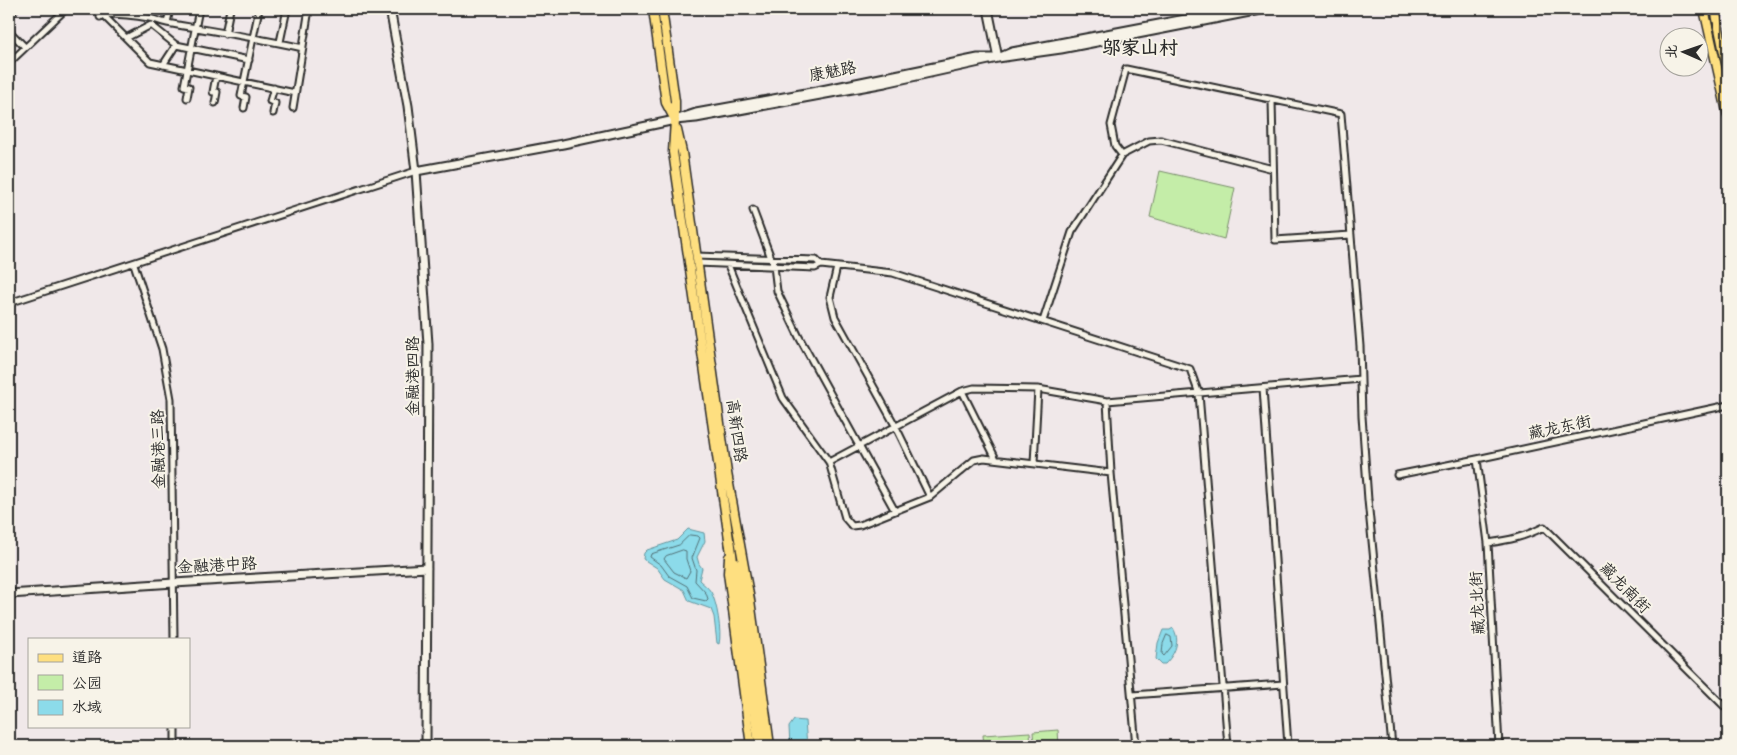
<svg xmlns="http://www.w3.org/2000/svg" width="1737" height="755" viewBox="0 0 1737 755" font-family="Dekko,'LXGW WenKai TC',sans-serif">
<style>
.green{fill:#c4eda8;stroke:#788c6a}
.water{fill:#8cdbea;stroke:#65959e}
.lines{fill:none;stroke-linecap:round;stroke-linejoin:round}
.shore{stroke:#527177;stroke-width:1}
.street-casing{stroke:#2b2b2b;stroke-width:9}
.secondary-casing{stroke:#2b2b2b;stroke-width:11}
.primary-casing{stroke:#2b2b2b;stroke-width:11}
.highway-casing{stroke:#2b2b2b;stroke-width:12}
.street{stroke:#f7f3e8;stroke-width:5}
.secondary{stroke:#f7f3e8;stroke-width:7}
.primary{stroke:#fedf80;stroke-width:8}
.highway{stroke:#fedf80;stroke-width:9}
.labels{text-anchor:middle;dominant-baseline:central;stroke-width:4;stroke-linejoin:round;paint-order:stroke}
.street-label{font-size:16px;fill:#2b2b2b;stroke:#f7f3e8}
.quarter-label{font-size:19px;font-weight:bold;fill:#2b2b2b;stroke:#f7f3e8}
</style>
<rect width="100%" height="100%" fill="#f0e8e9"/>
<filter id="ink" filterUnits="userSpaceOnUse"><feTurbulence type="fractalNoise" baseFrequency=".02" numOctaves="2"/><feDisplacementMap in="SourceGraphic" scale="10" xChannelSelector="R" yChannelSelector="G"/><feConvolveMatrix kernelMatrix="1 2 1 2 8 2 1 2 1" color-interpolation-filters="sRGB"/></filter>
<g filter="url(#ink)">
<!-- green -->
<path class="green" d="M1160,171L1235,188L1224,239L1150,217Z
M1058,730L1059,746H1047V742L1046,746H1034L1033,732Z
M1030,732L1031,746H984L983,735Z"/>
<!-- water -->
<path class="water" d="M688,529L704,533L705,541L697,557L699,564L702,568L699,580C703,584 708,587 711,592C717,602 722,633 719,644L717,643L714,617L711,609L689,601L684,590L665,579L657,568L643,559L644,553L647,550L677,540Z
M1173,628C1181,641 1175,654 1165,664H1161L1156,659L1158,643L1163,630H1170Z
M794,720L805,721L807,746H790L789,727Z"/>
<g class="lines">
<!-- shore -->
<path class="shore" d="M690,535L698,536L700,538L692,558L696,570L695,581L706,593L708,599L706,601L693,598L687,586L669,576L661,565L650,557L651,554L679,545Z
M683,550L686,551V559L690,571L686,578L674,572L664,559L666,556Z
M1167,635L1171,637L1172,646L1164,656L1162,654L1163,644Z"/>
<defs>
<path id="street" d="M97,9L150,62L295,93
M103,14C118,14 133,15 149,18C155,19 161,22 167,23C212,31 258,38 303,48
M9,15L15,9
M100,17L108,9
M167,23L170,9
M9,31L25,47
M225,34L230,9
M126,38L151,25L176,45L249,60
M280,42L287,9
M9,63L66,9
M163,65L176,45
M187,98L189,87L184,86L199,9
M1272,100L1275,240L1351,235
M215,103L217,92H213L216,76
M244,108L246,97L241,96L259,9
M293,108L309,9
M273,113L275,103L270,101L274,88
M1122,155L1115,146L1111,125L1126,69L1341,114L1360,346L1362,416L1368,500L1392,746
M753,210L774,266L777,291L799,337L895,511
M696,256L816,260L821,265
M697,263L815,268L821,265L893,273L1190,369L1199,394L1228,746
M134,264L162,349L171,399L174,639
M728,265L783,398L829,462L845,518L852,526L860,525L930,497L974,460L984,458L1111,473
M837,267L830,297L835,317L896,427L930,497
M9,303L416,171
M1043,321L1072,232L1122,155L1149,141L1161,140L1273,169
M1263,388L1288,746
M962,391L996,459
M1107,401L1111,473L1136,746
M1477,459L1488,543L1499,746
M829,462L962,391L974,388L1038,389L1107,401L1361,379
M1034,463L1038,389
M1397,475L1477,459L1728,405
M1488,543C1510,540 1524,537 1544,527L1728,710
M1132,695L1283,684
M175,726V746"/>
<path id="secondary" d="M390,9L408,106L416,171L428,344L426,746
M988,9L998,58
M1238,9L1012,52L998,58L1061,49L1265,9
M978,58H998L885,83L696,118L675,120L696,113L817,91Z
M416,171L563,144L675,120
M9,594L174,583L427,568"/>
<path id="primary" d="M653,9L666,103L675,120L673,152L730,546
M662,9L675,101V117
M1704,9L1728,116
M1715,9L1728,72
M677,130L682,152L727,473L750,600L770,746
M729,557L728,573L751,746
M736,563L765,746"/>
<path id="highway" d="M730,542L744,648L760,746"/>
</defs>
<!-- street casing -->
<use href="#street" class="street-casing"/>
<!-- secondary casing -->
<use href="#secondary" class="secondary-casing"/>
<!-- primary casing -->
<use href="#primary" class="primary-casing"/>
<!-- highway casing -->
<use href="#highway" class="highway-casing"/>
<!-- street -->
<use href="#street" class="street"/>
<!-- secondary -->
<use href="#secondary" class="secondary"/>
<!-- primary -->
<use href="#primary" class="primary"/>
<!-- highway -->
<use href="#highway" class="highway"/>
</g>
</g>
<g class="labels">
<!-- street labels -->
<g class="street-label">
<text transform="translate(833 73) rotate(-11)">康魅路</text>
<text transform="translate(414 376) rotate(-90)">金融港四路</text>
<text transform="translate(1560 429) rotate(-12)">藏龙东街</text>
<text transform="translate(735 431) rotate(82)">高新四路</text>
<text transform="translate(160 449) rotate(-91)">金融港三路</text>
<text transform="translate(217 567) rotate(-3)">金融港中路</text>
<text transform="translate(1624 589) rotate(45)">藏龙南街</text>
<text transform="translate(1479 603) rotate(-93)">藏龙北街</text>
</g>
<!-- quarter labels -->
<g class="quarter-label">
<text x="1140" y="50">邬家山村</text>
</g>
</g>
<!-- margin -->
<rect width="1737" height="755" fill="none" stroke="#f7f3e8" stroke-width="30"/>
<rect x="15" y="15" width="1707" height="725" fill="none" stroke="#2b2b2b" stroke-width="2" filter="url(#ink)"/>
<!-- legend -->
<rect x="28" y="638" width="162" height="90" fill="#f7f3e8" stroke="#a5a39c"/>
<rect x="38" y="654" width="25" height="8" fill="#fedf80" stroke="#a5a39c"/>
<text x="72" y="662" font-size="15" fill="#2b2b2b">道路</text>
<rect x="38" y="675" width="25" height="15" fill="#c4eda8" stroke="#a5a39c"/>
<text x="72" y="688" font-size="15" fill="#2b2b2b">公园</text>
<rect x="38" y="700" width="25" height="15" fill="#8cdbea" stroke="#a5a39c"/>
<text x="72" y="712" font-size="15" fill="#2b2b2b">水域</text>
<!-- north arrow -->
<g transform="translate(1684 52) rotate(272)"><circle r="24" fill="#f7f3e8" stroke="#a5a39c"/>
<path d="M0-4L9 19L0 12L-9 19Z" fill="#2b2b2b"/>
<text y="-8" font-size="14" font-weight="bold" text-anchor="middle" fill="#2b2b2b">北</text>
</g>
</svg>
